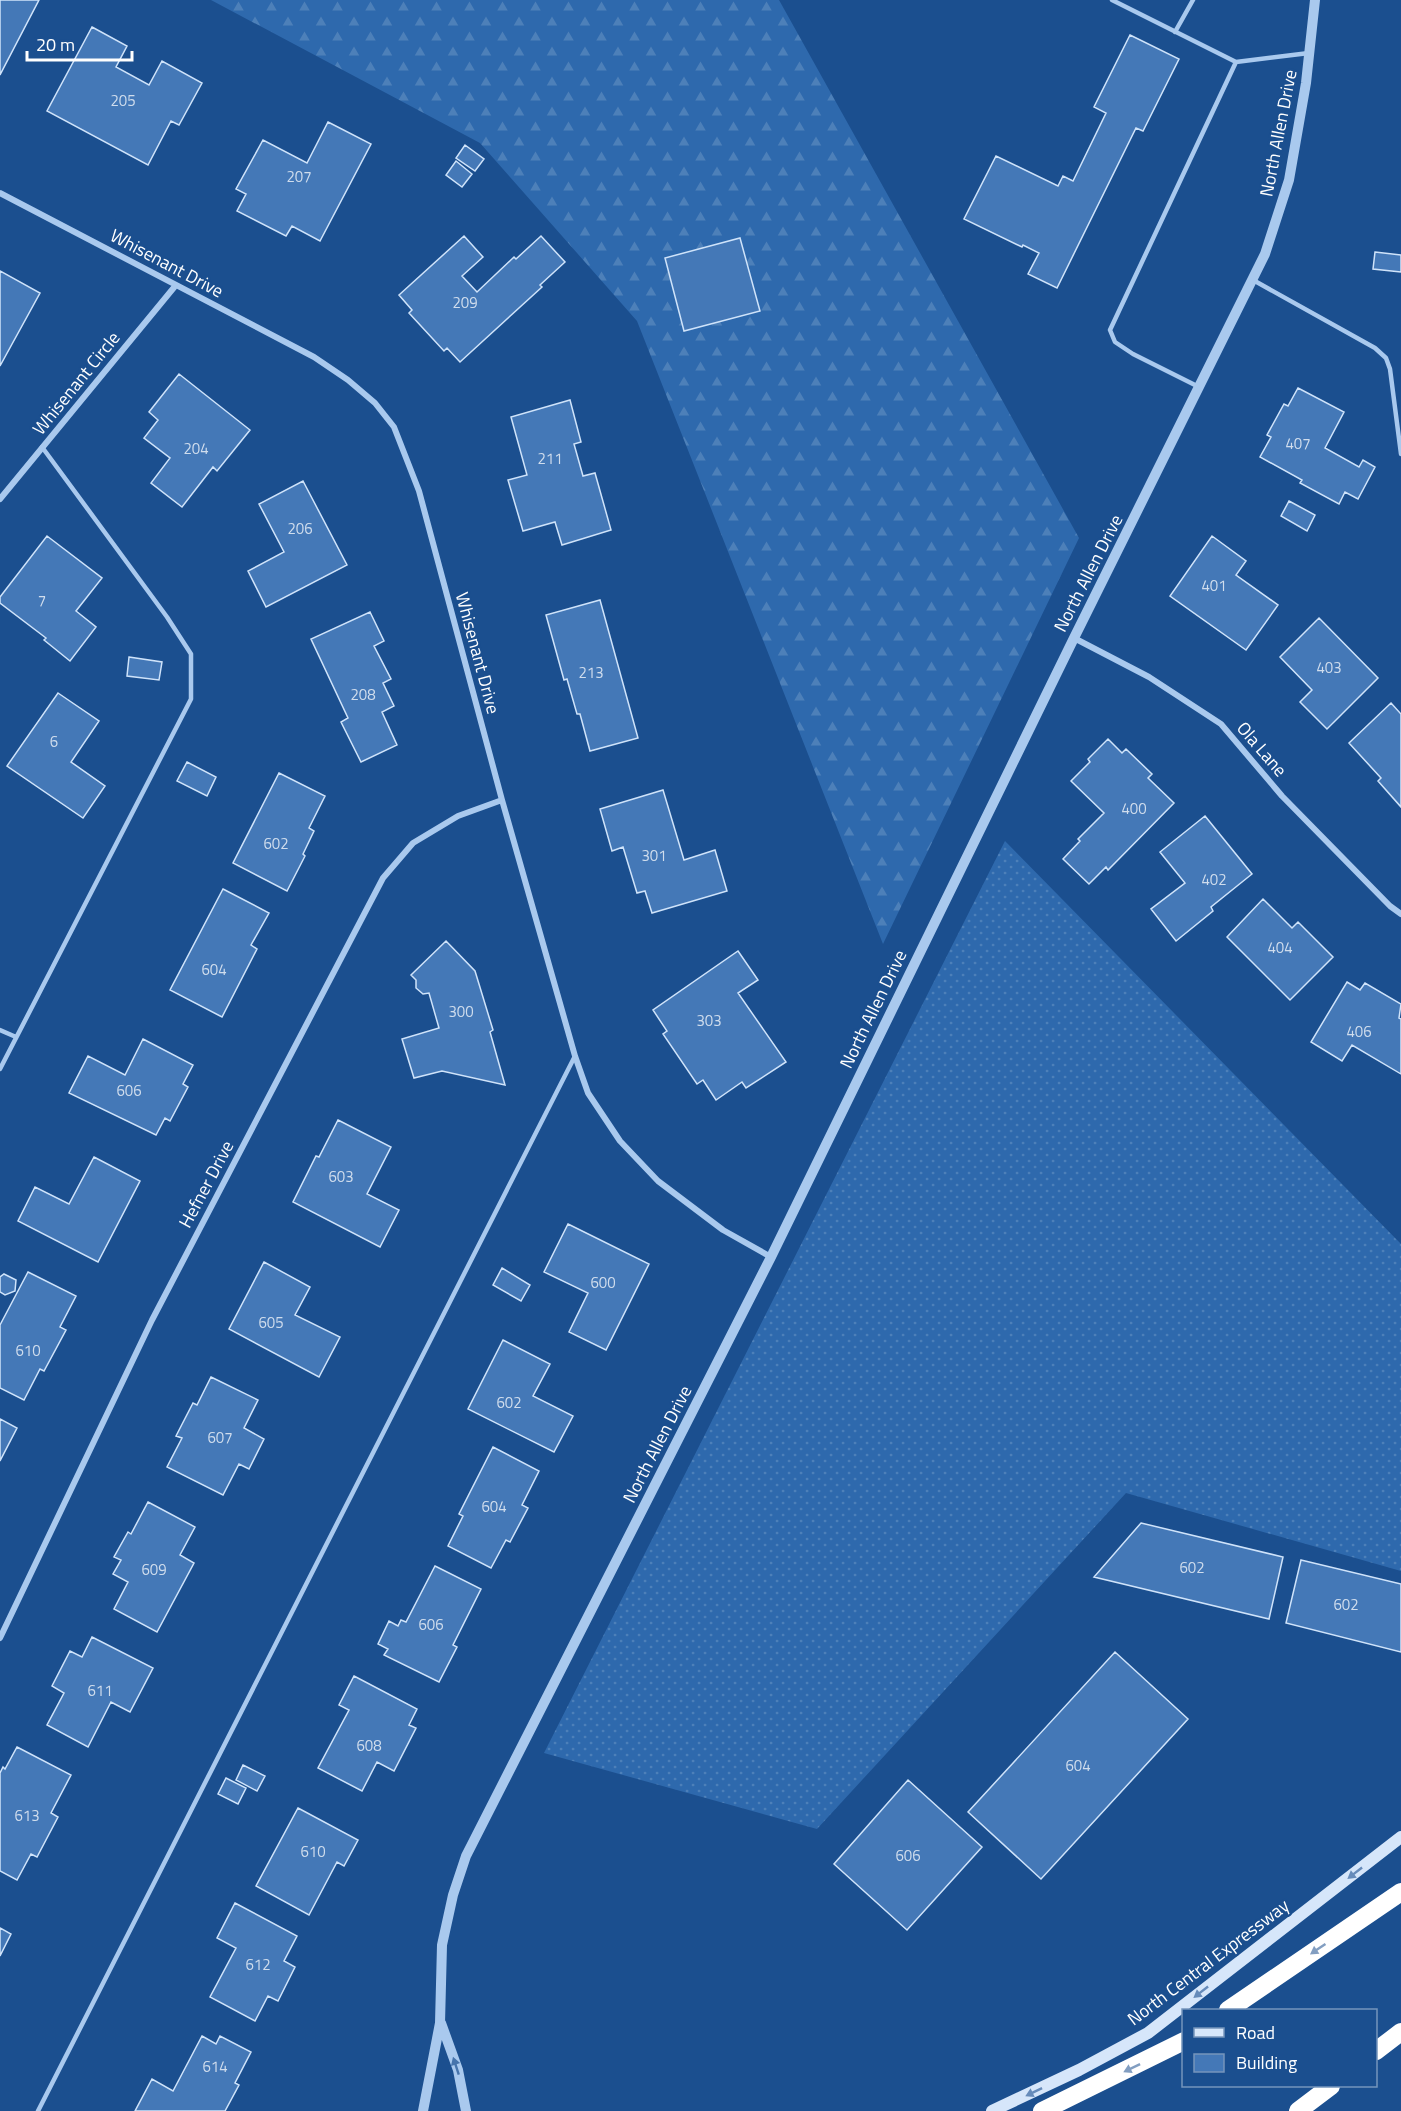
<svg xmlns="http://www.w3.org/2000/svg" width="1401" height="2111" viewBox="0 0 1401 2111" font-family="'Titillium Web',sans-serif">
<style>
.grass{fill:url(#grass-dots)}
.forest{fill:url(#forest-firs)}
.building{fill:#4478b7;stroke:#cfe3fa;stroke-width:1.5}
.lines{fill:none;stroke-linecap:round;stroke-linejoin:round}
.service{stroke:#a9c9ee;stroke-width:4.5}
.minor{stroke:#a9c9ee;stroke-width:6}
.tertiary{stroke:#a9c9ee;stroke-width:10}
.secondary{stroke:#d6e6fa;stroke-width:12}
.motorway{stroke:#fff;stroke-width:18}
.oneway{fill:#668bba}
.oneway2{fill:#829ec1}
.oneway3{fill:#4674ac}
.labels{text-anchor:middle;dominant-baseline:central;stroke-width:4.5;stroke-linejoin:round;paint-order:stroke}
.number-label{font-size:15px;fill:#d0dded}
.street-label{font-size:18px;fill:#fff;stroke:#1b4f8f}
</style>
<defs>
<pattern id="grass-dots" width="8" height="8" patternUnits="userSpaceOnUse" patternTransform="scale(1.5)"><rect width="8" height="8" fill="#2e69ad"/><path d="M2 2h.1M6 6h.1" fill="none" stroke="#4d80b9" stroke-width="1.8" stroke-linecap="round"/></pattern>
<pattern id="forest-firs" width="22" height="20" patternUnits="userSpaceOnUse" patternTransform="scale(1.5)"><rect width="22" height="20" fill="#2e69ad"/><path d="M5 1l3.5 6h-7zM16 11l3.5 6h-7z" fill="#4d80b9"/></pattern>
</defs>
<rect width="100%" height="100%" fill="#1b4f8f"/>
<!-- grass -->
<path class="grass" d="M1005,841L1401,1244V1571L1126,1493L817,1829L544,1753Z"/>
<!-- forest -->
<path class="forest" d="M211,0H779L1079,538L883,944L637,321L480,143Z"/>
<!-- building -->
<path class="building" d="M0,0H39L0,75Z
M92,27L127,46L116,67L149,85L162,61L202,83L179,125L171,121L148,165L47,111Z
M1130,35L1179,59L1143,131L1136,128L1057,288L1028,274L1039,253L1023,245L1022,247L964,219L996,156L1058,186L1063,176L1073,181L1106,113L1094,107Z
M328,122L371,144L320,241L292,226L286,236L237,211L246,194L236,189L263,140L307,163Z
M465,145L484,159L475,171L456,158Z
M456,161L472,174L462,187L446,175Z
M464,236L483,257L462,276L477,292L514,257L516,259L541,236L565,262L540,285L542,287L460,362L447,348L444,351L409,313L412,310L399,295Z
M740,238L760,311L684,331L665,258Z
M1375,252L1401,255V272L1373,269Z
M0,271L40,293L0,366Z
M179,374L250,430L217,471L213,467L182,507L151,483L170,458L144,438L158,420L149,412Z
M1298,388L1344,412L1325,448L1359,467L1363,460L1375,467L1358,499L1345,492L1339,504L1300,483L1302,480L1260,457L1271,437L1267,435L1284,404L1288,406Z
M570,400L581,442L574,444L583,476L595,473L611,530L562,545L555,522L523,531L508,480L527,475L511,417Z
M303,481L347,565L266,607L248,571L284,552L259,504Z
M1289,501L1315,515L1307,531L1281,516Z
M47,536L102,578L76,611L96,627L70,661L44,640L46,638L0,603V597Z
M1212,536L1246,561L1236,575L1278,605L1246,650L1170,596Z
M600,600L638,738L590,751L580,714H577L567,679L564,680L546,615Z
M370,612L384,641L374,646L391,679L383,683L394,706L382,712L397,745L361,762L341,722L348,718L311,639Z
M1319,618L1378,678L1327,729L1300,702L1312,690L1280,657Z
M129,657L162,662L159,680L127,676Z
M58,693L99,721L71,762L105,786L83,818L7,766Z
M1391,703L1401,714V807L1378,781L1381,778L1349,743Z
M1108,739L1122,753L1126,749L1152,774L1148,778L1174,803L1108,870L1106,867L1089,884L1063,859L1080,841L1078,839L1104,813L1071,781L1090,762L1088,759Z
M187,762L216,777L207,796L177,781Z
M279,773L325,796L309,828L314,831L303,854L305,856L287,891L233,863Z
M663,790L684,860L715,850L727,891L652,913L645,891L637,893L623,847L612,851L600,809Z
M1205,816L1252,874L1211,907L1213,911L1176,941L1151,909L1185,883L1160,852Z
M223,889L269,913L251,945L257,949L222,1017L170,990Z
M1263,899L1292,928L1298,922L1333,957L1290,1000L1227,937Z
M446,941L475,971L493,1030L490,1032L505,1085L442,1071L414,1078L402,1039L439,1028L429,993L423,994L416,988V980L411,975Z
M738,951L758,980L738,993L786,1062L746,1088L742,1082L716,1100L703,1080L697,1084L663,1034L667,1031L653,1010Z
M1347,982L1360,990L1365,983L1401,1004L1399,1018L1401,1019V1074L1352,1045L1342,1061L1311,1042Z
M143,1039L193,1065L183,1084L188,1087L170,1121L165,1118L156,1135L69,1093L88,1056L125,1075Z
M338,1120L391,1147L367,1194L399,1210L380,1247L293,1202L316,1156L319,1157Z
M94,1157L140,1181L98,1262L18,1221L35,1187L69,1204Z
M568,1224L649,1264L606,1350L569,1332L588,1293L544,1272Z
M264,1262L310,1287L295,1315L340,1337L319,1377L229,1329Z
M502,1268L530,1285L521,1301L493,1285Z
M28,1272L76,1296L60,1327L66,1330L44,1371L40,1369L24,1400L0,1388V1325Z
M4,1274L16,1280L15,1291L5,1295L0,1292V1277Z
M503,1340L550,1364L533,1396L573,1416L554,1452L468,1409Z
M211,1377L258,1400L244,1428L264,1439L249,1469L239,1464L223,1495L167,1467L182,1438L176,1436L193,1403L197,1405Z
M0,1419L17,1428L0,1461Z
M493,1447L539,1471L522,1505L528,1508L510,1542L506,1540L491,1568L448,1546L463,1516L459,1514Z
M148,1502L195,1527L180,1555L194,1563L157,1632L114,1609L128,1582L113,1574L121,1560L114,1557L128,1532L131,1534Z
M1141,1523L1283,1557L1269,1619L1094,1577Z
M1301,1560L1401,1584V1652L1286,1623Z
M435,1566L481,1589L453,1645L457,1647L439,1682L384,1655L388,1649L378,1644L389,1621L398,1626L401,1620L406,1622Z
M92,1637L153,1668L130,1712L111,1702L88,1747L47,1725L64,1693L52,1686L70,1651L82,1657Z
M1115,1652L1188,1719L1041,1879L968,1812Z
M354,1676L417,1709L409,1725L416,1728L394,1771L377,1762L362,1791L318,1768L349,1710L339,1705Z
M17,1747L71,1775L51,1813L58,1817L37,1857L31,1854L17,1880L0,1871V1773L3,1767L5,1769Z
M243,1765L265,1776L257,1791L236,1780Z
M226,1778L246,1788L238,1804L218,1794Z
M908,1780L982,1847L907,1930L834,1864Z
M298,1808L358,1840L344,1866L337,1862L309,1915L256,1886Z
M235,1903L297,1936L284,1961L295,1967L278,2001L268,1996L255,2021L210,1997L236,1948L217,1938Z
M0,1928L11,1934L0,1956Z
M202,2036L216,2044L220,2036L251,2052L235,2083L239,2085L225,2111H135L152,2079L173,2091Z"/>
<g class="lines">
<!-- service -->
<path class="service" d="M1112,0L1236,62L1309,53
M1175,32L1193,0
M1253,280L1375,348L1386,358L1390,369L1401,454
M1199,387L1133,354L1115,342L1110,330L1236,62
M0,1030L16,1037
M0,1069L191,699V654L167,617L42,447
M38,2111L575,1056"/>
<!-- minor -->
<path class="minor" d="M0,193L314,357L348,380L375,403L394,427L419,491L502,800L575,1056L588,1093L620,1141L658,1181L723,1230L771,1257
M0,499L176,285
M1074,638L1149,677L1221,724L1282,796L1390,906L1401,914
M0,1638L152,1320L383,878L413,843L458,816L502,800"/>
<!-- tertiary -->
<path class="tertiary" d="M441,2023L458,2070L466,2111
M423,2111L440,2023L442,1945L453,1895L466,1856L771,1257L1074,638L1265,254L1289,180L1306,83L1315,0"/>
<!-- secondary -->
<path class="secondary" d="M992,2111L1079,2070L1148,2033L1401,1837"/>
<!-- motorway -->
<path class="motorway" d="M1228,2010L1401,1892
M1376,2051L1401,2032
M1042,2111L1184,2041
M1298,2111L1331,2086"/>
</g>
<!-- one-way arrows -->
<defs><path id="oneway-solid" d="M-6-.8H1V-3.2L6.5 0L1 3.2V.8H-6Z" transform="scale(1.5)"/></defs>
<g class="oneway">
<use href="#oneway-solid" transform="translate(1355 1873) rotate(142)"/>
<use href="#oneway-solid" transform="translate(1201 1992) rotate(142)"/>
<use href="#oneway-solid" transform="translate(1034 2092) rotate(154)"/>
</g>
<g class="oneway2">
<use href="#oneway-solid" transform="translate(1318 1949) rotate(146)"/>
<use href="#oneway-solid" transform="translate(1132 2068) rotate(154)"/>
</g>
<use class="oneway3" href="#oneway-solid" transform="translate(456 2066) rotate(-108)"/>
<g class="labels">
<!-- number labels -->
<g class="number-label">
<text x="123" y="100">205</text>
<text x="299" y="176">207</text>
<text x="465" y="302">209</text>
<text x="1298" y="443">407</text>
<text x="196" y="448">204</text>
<text x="550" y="458">211</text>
<text x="300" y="528">206</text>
<text x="1214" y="585">401</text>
<text x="42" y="600">7</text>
<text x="1329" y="667">403</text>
<text x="591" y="672">213</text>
<text x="363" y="694">208</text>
<text x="54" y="741">6</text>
<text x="1134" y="808">400</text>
<text x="276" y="843">602</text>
<text x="654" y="855">301</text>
<text x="1214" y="879">402</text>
<text x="1280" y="947">404</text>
<text x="214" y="969">604</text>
<text x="461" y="1011">300</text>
<text x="709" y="1020">303</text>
<text x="1359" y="1031">406</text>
<text x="129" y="1090">606</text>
<text x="341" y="1176">603</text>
<text x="603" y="1282">600</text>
<text x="271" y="1322">605</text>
<text x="28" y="1350">610</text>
<text x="509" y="1402">602</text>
<text x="220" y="1437">607</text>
<text x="494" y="1506">604</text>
<text x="1192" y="1567">602</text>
<text x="154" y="1569">609</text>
<text x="1346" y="1604">602</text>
<text x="431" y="1624">606</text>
<text x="100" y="1690">611</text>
<text x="369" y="1745">608</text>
<text x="1078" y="1765">604</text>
<text x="27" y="1815">613</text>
<text x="313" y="1851">610</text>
<text x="908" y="1855">606</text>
<text x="258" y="1964">612</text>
<text x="215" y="2066">614</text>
</g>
<!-- street labels -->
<g class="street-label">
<text transform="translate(1278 133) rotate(-79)">North Allen Drive</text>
<text transform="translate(167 263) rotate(28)">Whisenant Drive</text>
<text transform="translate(76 383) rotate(-51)">Whisenant Circle</text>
<text transform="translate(1088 573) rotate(-63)">North Allen Drive</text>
<text transform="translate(478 653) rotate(75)">Whisenant Drive</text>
<text transform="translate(1262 749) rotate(49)">Ola Lane</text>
<text transform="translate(873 1009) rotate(-64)">North Allen Drive</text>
<text transform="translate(206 1184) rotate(-62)">Hefner Drive</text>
<text transform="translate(657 1444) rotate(-63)">North Allen Drive</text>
<text transform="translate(1208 1962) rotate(-37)">North Central Expressway</text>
</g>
</g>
<!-- legend -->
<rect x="1182" y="2009" width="195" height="78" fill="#1b4f8f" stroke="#7695bc" stroke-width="1.5"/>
<rect x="1194" y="2028" width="30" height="9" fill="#d6e6fa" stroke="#7695bc" stroke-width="1.5"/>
<text x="1236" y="2039" font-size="18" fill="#ffffff">Road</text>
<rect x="1194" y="2054" width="30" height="18" fill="#4478b7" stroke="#7695bc" stroke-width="1.5"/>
<text x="1236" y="2069" font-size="18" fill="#ffffff">Building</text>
<!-- scale -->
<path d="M27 51v9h105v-9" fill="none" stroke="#ffffff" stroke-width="3"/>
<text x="36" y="51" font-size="18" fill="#ffffff" stroke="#1b4f8f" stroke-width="4.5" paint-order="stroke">20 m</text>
</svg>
